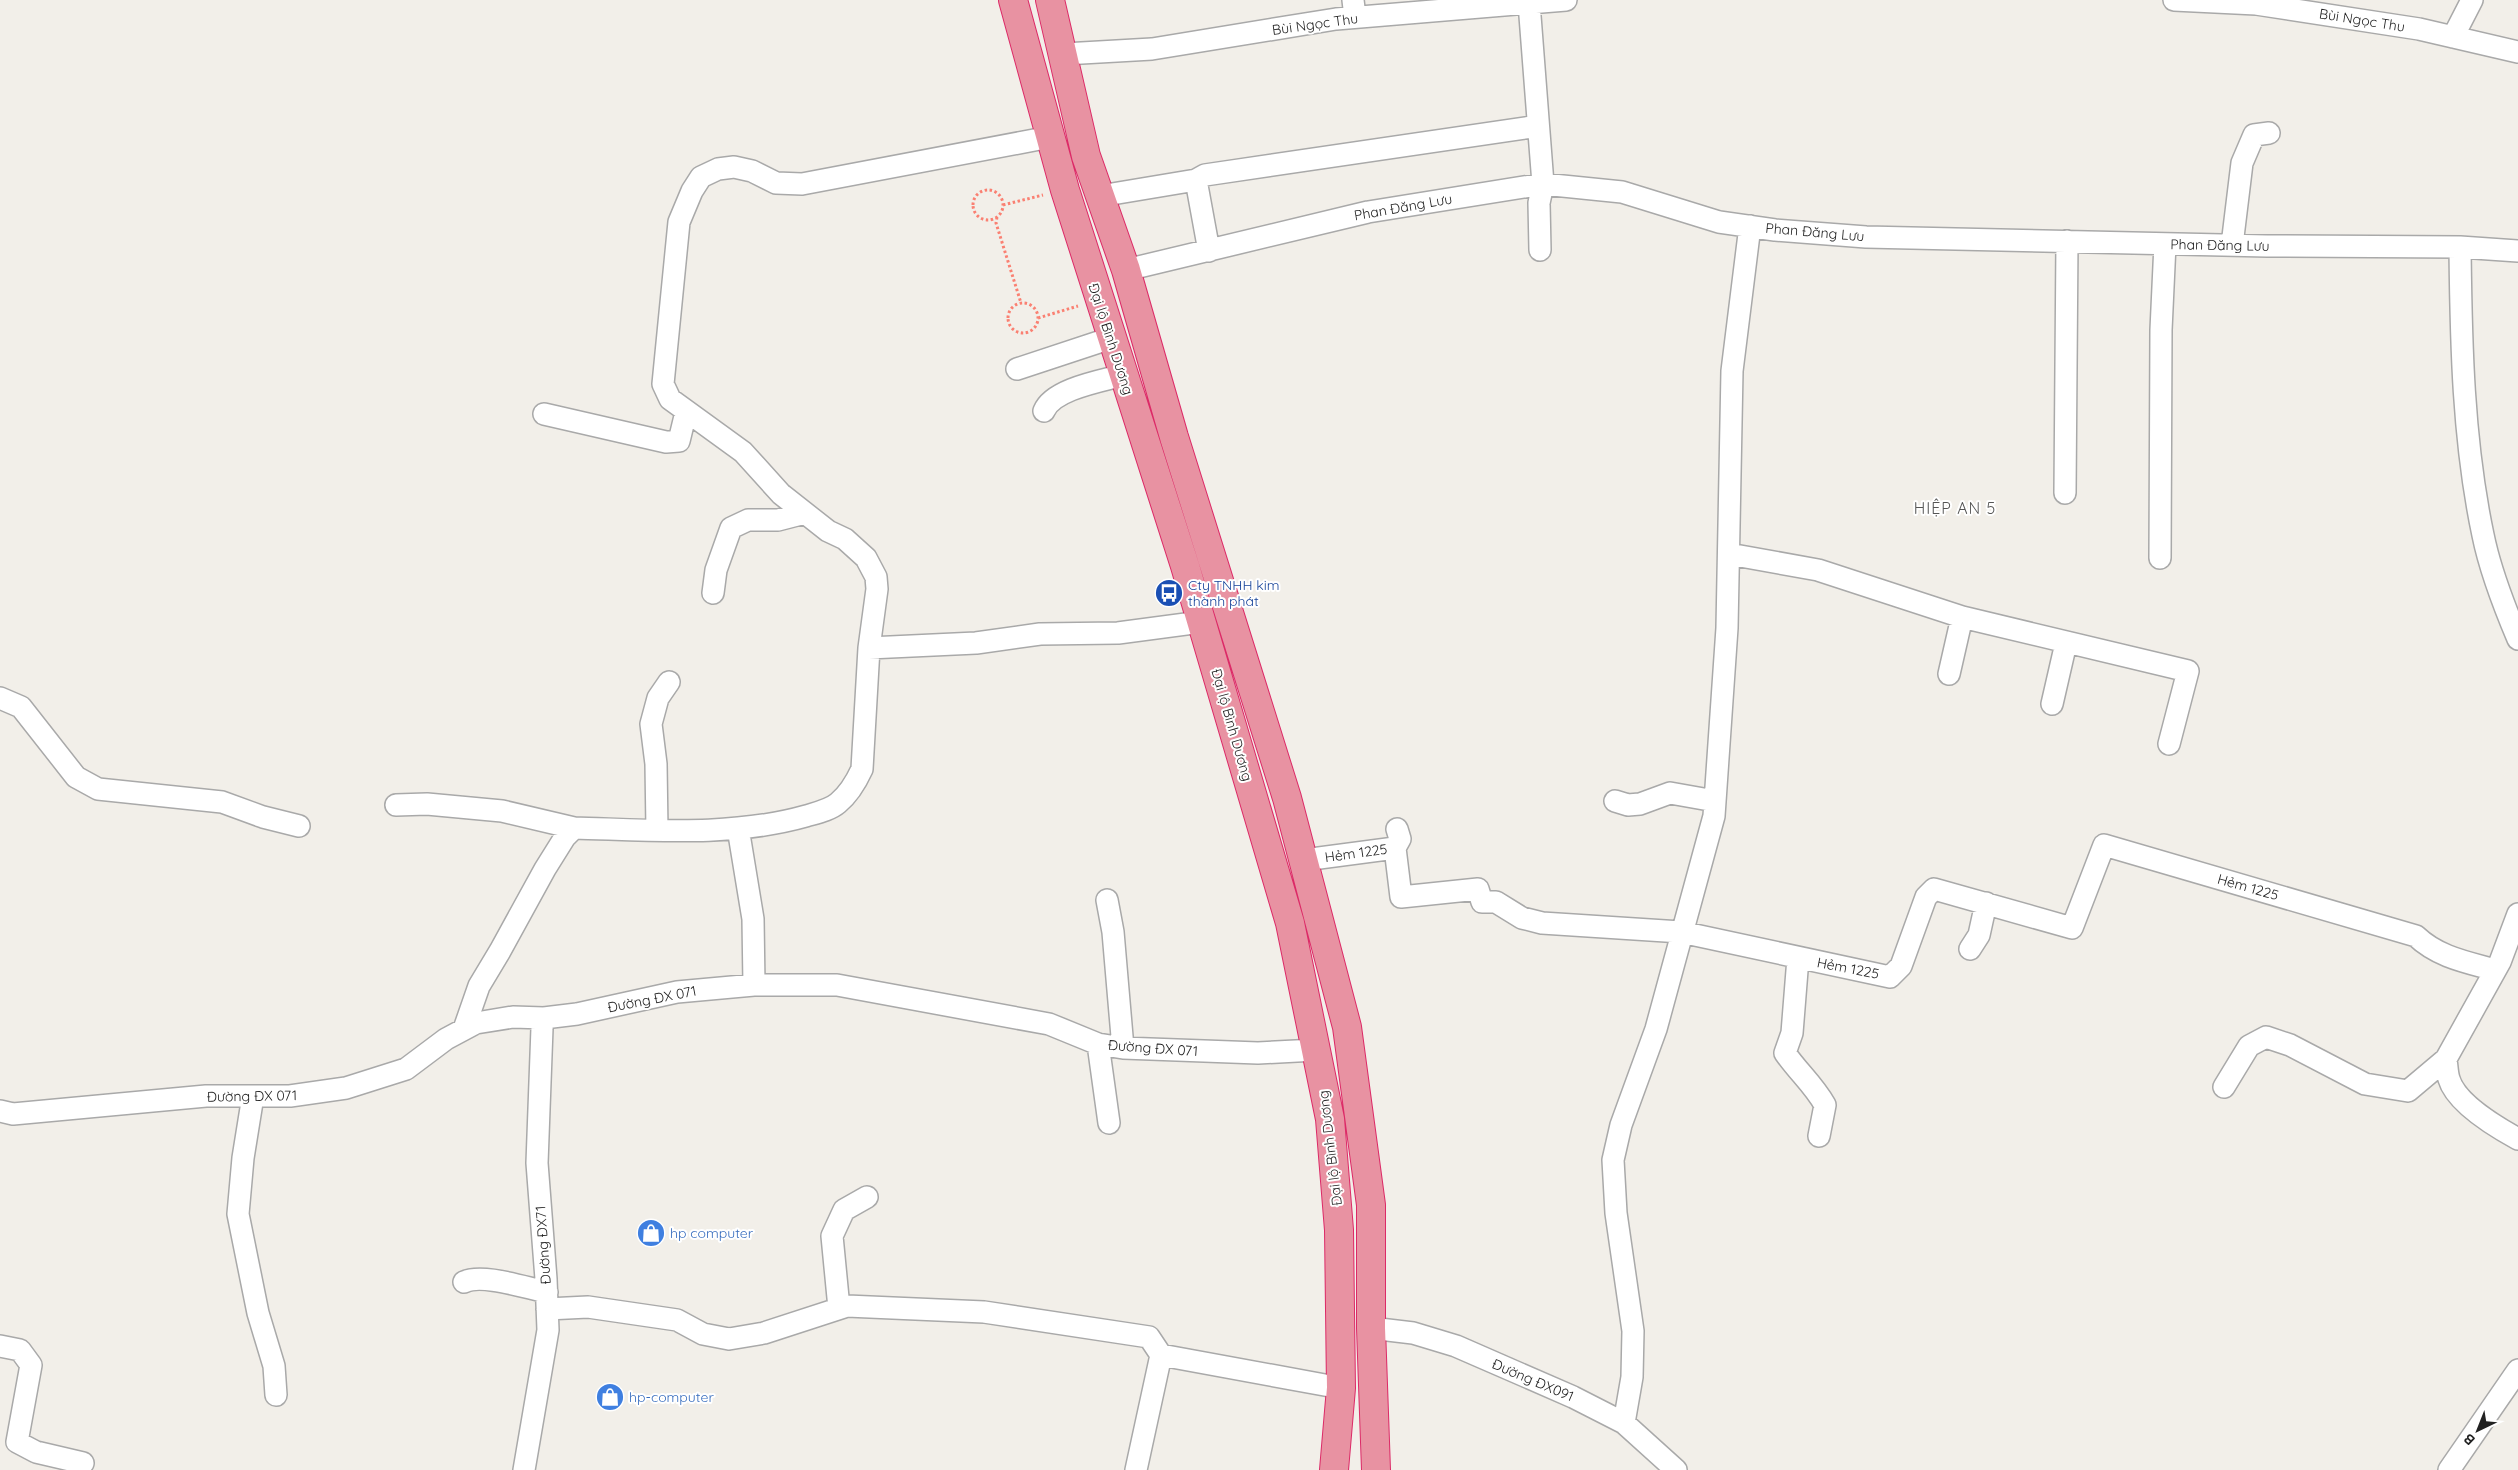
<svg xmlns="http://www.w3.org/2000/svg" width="2518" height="1470" viewBox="0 0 2518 1470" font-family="Quicksand,sans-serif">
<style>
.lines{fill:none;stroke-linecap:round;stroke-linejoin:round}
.minor-casing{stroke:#a9a9a9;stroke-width:24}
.highway-casing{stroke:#dc2a67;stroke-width:30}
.path{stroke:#fa8072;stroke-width:3;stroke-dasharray:2.5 2.5;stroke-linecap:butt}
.minor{stroke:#fff;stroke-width:21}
.highway{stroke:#e892a2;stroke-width:28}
.labels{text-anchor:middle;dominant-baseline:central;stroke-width:4;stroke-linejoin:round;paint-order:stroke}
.street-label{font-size:14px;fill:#222;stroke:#fff}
.transit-label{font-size:14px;fill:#164399;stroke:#fff;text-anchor:start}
.shop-label{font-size:14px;fill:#366cbe;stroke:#fff;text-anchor:start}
.quarter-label{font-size:16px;letter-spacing:1px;fill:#555;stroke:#fff}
</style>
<rect width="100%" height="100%" fill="#f2efe9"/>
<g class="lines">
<defs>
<path id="minor" d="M1353,0L1355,17
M2174,0L2256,4L2419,29L2518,52
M1529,3L1543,184L1539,203L1540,250
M2453,37L2472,0
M1064,54L1152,49L1336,19L1566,0
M1100,196L1196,180
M2232,245L2242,163L2254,135L2269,133
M2460,247C2461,343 2463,441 2483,535C2490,570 2504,606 2518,639
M1209,251L1196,180L1205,175L1538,126
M1126,270L1368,212L1543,184L1622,192L1719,222L1775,230L1866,237L2267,246L2460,247L2518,251
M1017,369L1111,338
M1044,411C1053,389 1101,381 1123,375
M544,414L666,442L679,441L686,412
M2065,493L2067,241
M1729,554L1818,570L1962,617L2188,671L2169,744
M2160,558L2161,330L2165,244
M713,593L716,570L731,528L748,520H778L805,513
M869,648L976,643L1040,634L1118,633L1201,622
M1949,674L1962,617
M0,698L21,707L76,777L98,789L222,802L263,817L299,826
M2052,704L2066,643
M1615,801L1628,805L1640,804L1670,793L1715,801
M396,805L427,804L502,811L574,828
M738,828L753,919L754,985
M657,830L656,764L651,724L658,698L669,682
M1395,848L1401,897L1478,889L1482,902H1496L1522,918L1542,923L1681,932L1890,977L1901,966L1926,897L1934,889L2072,928L2104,845L2416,936C2438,957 2466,962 2495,970
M1395,848L1400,839L1397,829
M1304,860L1395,848
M1107,900L1113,932L1123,1048
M1970,949L1979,935L1986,903
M1798,958L1792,1033L1785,1053C1799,1073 1813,1084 1825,1105L1819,1136
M464,1029L479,986L500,951L545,869L565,837L574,828C651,830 732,837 806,816C816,813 830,810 838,803C849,794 856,782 862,769L869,648L877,589L876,577L866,558L845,539L828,531L781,494L743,452L670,399L663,384L679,222L692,191L701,177L718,169L734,167L752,171L776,183L802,184L1050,137
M1098,1044L1109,1123
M2446,1059C2447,1065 2447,1073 2449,1079C2456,1103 2496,1127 2518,1139
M2224,1087L2249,1046L2266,1037L2290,1045L2365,1084L2408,1091L2446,1059L2500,962L2518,914
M253,1096L243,1158L238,1214L258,1313L274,1366L276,1395
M0,1111L13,1114L206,1096H290L346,1088L406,1069L446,1039L476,1023L513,1017L544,1018L577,1014L677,992L754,985H837L1049,1024L1098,1044L1123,1048L1258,1053L1316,1050
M464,1282C482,1273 526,1288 547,1292
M839,1308L832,1236L844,1210L867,1197
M547,1309L588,1307L677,1320L703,1334L729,1339L764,1333L847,1306L984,1312L1149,1337L1161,1355L1341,1388
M1371,1328L1413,1333L1456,1346L1573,1397L1624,1423L1676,1470
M0,1346L20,1350L31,1365L17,1442L36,1452L83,1463
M1624,1423L1632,1377L1633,1331L1616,1213L1613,1160L1621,1125L1656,1029L1714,816L1727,628L1732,371L1750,226
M524,1470L548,1330L546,1279L537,1163L542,1028L544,1018
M1136,1470L1161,1355
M2449,1470L2518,1370"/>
<path id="highway" d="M1013,0L1065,190L1185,566L1290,923L1330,1119L1339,1230L1341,1388L1334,1470
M1050,0L1086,156L1126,270L1174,437L1287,798L1347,1027L1371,1205V1328L1376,1470"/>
</defs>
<!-- minor casing -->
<use href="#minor" class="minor-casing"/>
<!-- highway casing -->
<use href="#highway" class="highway-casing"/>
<!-- path -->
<path class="path" d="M973 205a15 15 0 1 1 30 0a15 15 0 1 1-30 0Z
M1003,205L1043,195
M997,217L996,223L1021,303
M1008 318a15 15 0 1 1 30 0a15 15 0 1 1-30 0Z
M1038,318L1078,306"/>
<!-- minor -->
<use href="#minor" class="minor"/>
<!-- highway -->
<use href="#highway" class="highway"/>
</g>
<!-- icons -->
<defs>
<symbol id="bus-disc" viewBox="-11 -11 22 22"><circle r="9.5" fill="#1a4fb4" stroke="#fff"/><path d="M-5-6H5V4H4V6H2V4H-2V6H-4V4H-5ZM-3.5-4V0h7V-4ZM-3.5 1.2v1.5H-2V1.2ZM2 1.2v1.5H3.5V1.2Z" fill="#fff"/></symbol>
<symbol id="shop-disc" viewBox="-11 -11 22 22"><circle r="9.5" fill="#3f7fe0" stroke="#fff"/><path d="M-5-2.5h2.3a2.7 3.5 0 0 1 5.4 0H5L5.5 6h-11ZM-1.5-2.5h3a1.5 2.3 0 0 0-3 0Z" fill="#fff"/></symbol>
</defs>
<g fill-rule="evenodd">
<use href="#bus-disc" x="1153" y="577" width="32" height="32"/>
<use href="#shop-disc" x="635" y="1217" width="32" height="32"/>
<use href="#shop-disc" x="594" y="1381" width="32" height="32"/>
</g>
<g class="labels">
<!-- street labels -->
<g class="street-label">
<text transform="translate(2362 20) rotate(9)">Bùi Ngọc Thu</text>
<text transform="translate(1315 24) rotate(-8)">Bùi Ngọc Thu</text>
<text transform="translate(1403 207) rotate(-10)">Phan Đăng Lưu</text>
<text transform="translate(1815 232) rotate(5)">Phan Đăng Lưu</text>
<text transform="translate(2220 245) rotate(1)">Phan Đăng Lưu</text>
<text transform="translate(1111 339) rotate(72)">Đại lộ Bình Dương</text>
<text transform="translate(1232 725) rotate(74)">Đại lộ Bình Dương</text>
<text transform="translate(1356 853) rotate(-8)">Hẻm 1225</text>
<text transform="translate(2248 887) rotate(16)">Hẻm 1225</text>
<text transform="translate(1848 968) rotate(11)">Hẻm 1225</text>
<text transform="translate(652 999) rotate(-11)">Đường ĐX 071</text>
<text transform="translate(1153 1048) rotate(4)">Đường ĐX 071</text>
<text transform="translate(252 1096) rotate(-1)">Đường ĐX 071</text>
<text transform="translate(1330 1148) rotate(-97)">Đại lộ Bình Dương</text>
<text transform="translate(543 1245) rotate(-94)">Đường ĐX71</text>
<text transform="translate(1533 1380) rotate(23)">Đường ĐX091</text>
</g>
<!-- transit labels -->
<g class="transit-label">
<text x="1188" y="585">Cty TNHH kim<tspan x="1188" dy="16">thành phát</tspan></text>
</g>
<!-- shop labels -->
<g class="shop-label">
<text x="670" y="1233">hp computer</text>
<text x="629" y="1397">hp-computer</text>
</g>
<!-- quarter labels -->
<g class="quarter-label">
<text x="1955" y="508">HIỆP AN 5</text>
</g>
</g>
<!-- north arrow -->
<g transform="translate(2478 1430) rotate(223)" stroke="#ffffff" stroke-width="4" paint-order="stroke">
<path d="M0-4L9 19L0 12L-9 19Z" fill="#222222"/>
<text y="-8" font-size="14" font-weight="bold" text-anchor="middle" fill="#222222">B</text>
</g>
</svg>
